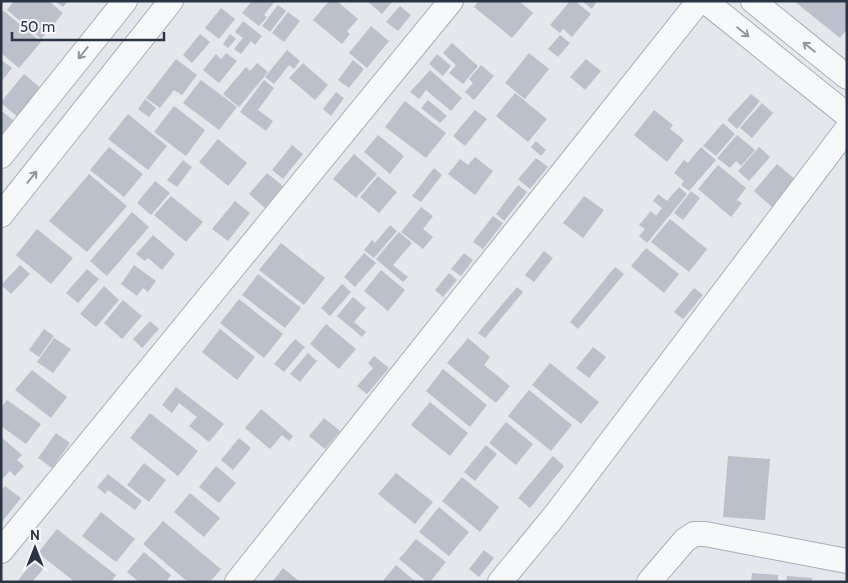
<svg xmlns="http://www.w3.org/2000/svg" width="848" height="583" viewBox="0 0 848 583" font-family="Cabin,sans-serif">
<style>
.building{fill:#bbc0ca}
.lines{fill:none;stroke-linecap:round;stroke-linejoin:round}
.minor-casing{stroke:#a9aeb7;stroke-width:26}
.minor{stroke:#f7f8fa;stroke-width:24}
.oneway{stroke:#9196a0}
</style>
<rect width="100%" height="100%" fill="#e4e7ec"/>
<!-- building -->
<path class="building" d="M14,1H49L63,13L41,39L7,10Z
M55,1H68L63,7Z
M252,1H275L264,15L267,17L259,26L242,13Z
M329,1H337L358,19L347,31L350,34L342,44L313,20Z
M367,1H393L382,14Z
M479,1H519L533,13L512,38L474,7Z
M570,1H575L591,14L572,37L563,29L560,33L550,25Z
M582,1H597L592,9Z
M794,1H847V29L840,38Z
M278,5L286,11L270,32L262,26Z
M400,6L411,15L398,31L386,22Z
M221,8L235,19L219,39L205,28Z
M4,11L41,42L19,68L1,53V14Z
M288,12L300,21L284,42L272,33Z
M243,21L262,36L255,45L251,41L241,54L234,49L243,38L235,32Z
M371,26L389,41L367,68L349,53Z
M200,34L210,42L192,63L183,55Z
M230,34L236,39L228,48L223,44Z
M560,35L570,43L558,57L548,49Z
M452,43L478,66L463,84L449,73L456,65L443,53Z
M287,50L300,61L294,69L289,65L274,84L265,77Z
M226,53L237,61L219,83L203,70L216,54L221,59Z
M529,53L549,69L525,99L505,83Z
M437,54L451,66L443,76L429,64Z
M176,59L197,75L182,95L174,90L160,108L146,98Z
M586,59L601,71L585,90L570,77Z
M1,60L12,68L1,82Z
M353,60L364,69L349,88L338,80Z
M257,63L268,72L239,107L223,94L246,67L250,71Z
M303,63L328,85L315,100L289,78Z
M481,65L494,76L474,100L465,92L473,83L469,79Z
M430,70L462,98L451,111L426,90L419,99L410,92Z
M24,74L42,89L18,117L1,103V102Z
M201,80L237,107L219,130L183,103Z
M264,80L274,88L258,110L273,121L266,131L240,112Z
M336,92L344,98L331,116L323,109Z
M515,93L547,119L528,142L496,116Z
M751,94L760,101L737,129L727,120Z
M145,99L156,108L149,117L138,109Z
M428,100L447,116L440,123L421,108Z
M405,101L446,133L426,158L385,127Z
M762,103L773,113L752,138L740,128Z
M174,106L205,130L186,156L154,132Z
M475,110L487,119L465,146L453,136Z
M654,110L673,125L670,129L684,140L667,162L634,135Z
M3,112L13,120L1,135V114Z
M128,114L167,146L148,170L108,139Z
M723,123L735,134L716,156L703,146Z
M378,135L404,156L390,174L364,152Z
M737,135L755,150L741,166L736,161L730,168L717,158Z
M218,139L247,163L228,186L199,162Z
M536,141L546,150L541,156L531,147Z
M292,145L303,154L283,179L272,170Z
M109,147L143,174L124,197L90,170Z
M701,147L716,160L689,191L681,185L684,181L674,173L684,160L688,163Z
M759,147L770,157L749,181L738,171Z
M354,154L377,174L356,198L333,179Z
M475,157L493,171L475,195L448,174L460,159L468,165Z
M536,158L548,167L530,189L518,179Z
M183,160L192,167L177,187L167,180Z
M777,164L797,181L773,208L754,191Z
M718,165L746,188L737,200L742,203L731,217L698,189Z
M434,168L442,175L421,202L412,196Z
M267,173L283,186L265,208L249,194Z
M89,174L127,206L87,252L49,221Z
M378,176L397,192L379,213L360,197Z
M155,181L170,193L151,215L137,203Z
M518,185L527,192L504,221L496,214Z
M679,187L687,194L647,243L639,236L645,229L639,225L651,211L656,216L662,208L653,201L658,194L667,201Z
M691,191L700,198L683,220L674,213Z
M171,196L203,222L186,242L154,215Z
M584,196L604,210L583,238L563,223Z
M235,201L250,213L228,241L212,229Z
M421,207L433,216L423,229L433,237L423,249L401,232Z
M132,212L149,227L107,276L90,261Z
M493,216L503,223L483,249L473,242Z
M670,219L707,249L689,272L651,242Z
M390,225L397,231L374,258L364,250L372,240L375,243Z
M37,229L73,258L51,284L16,255Z
M399,232L412,243L393,265L408,277L403,282L376,259Z
M153,235L175,254L162,270L148,258L145,261L136,254Z
M281,243L325,278L304,305L259,270Z
M646,248L679,274L664,293L631,266Z
M544,251L553,258L534,282L525,275Z
M364,253L376,263L355,287L344,277Z
M464,253L473,260L461,276L451,269Z
M20,265L30,274L11,294L1,285Z
M134,265L156,281L148,292L143,288L137,296L121,284Z
M615,267L624,274L578,329L570,322Z
M87,269L99,279L78,303L66,293Z
M381,270L405,290L388,311L364,291Z
M449,273L457,280L443,297L435,290Z
M258,274L301,308L285,328L242,295Z
M342,284L351,292L330,316L321,308Z
M104,286L119,300L96,327L80,314Z
M517,287L523,292L485,338L478,333Z
M694,288L703,295L683,319L674,312Z
M353,297L366,308L354,322L366,332L362,337L337,316Z
M239,299L283,334L264,358L220,323Z
M123,300L142,316L122,339L104,323Z
M150,321L159,329L142,348L133,339Z
M326,324L356,349L339,369L310,344Z
M44,329L54,336L39,357L29,350Z
M220,329L255,357L237,380L202,352Z
M54,338L71,349L53,373L37,362Z
M468,338L490,357L484,365L510,386L496,403L447,363Z
M295,339L305,347L284,372L274,364Z
M593,347L606,357L589,378L576,368Z
M308,353L317,361L300,382L290,374Z
M374,356L389,368L367,394L357,386L373,368L368,363Z
M550,363L599,402L581,424L532,385Z
M443,369L487,405L470,427L426,391Z
M32,370L67,397L51,418L15,390Z
M176,387L224,424L209,442L189,426L197,417L179,403L172,413L162,405Z
M529,390L572,425L551,451L508,416Z
M7,400L41,424L26,444L1,426V408Z
M430,402L468,433L450,456L411,425Z
M261,409L293,436L289,441L282,435L270,449L245,428Z
M150,413L198,451L178,476L130,438Z
M324,418L340,431L325,449L309,436Z
M506,422L533,444L516,465L489,443Z
M56,433L70,443L52,468L38,458Z
M1,437L22,455L17,460L24,466L15,476L10,471L1,480Z
M239,438L251,448L233,470L221,460Z
M486,445L497,454L475,481L464,472Z
M553,456L564,466L530,508L518,498Z
M728,456L770,459L765,520L723,517Z
M144,463L166,480L149,502L127,485Z
M216,466L236,483L219,503L199,487Z
M396,473L433,502L415,524L378,494Z
M108,474L142,501L135,510L108,490L105,494L97,487Z
M462,477L499,507L480,532L442,501Z
M5,486L21,498L1,523V491Z
M190,493L220,518L204,537L174,512Z
M439,507L469,532L449,556L419,532Z
M101,512L135,539L116,562L82,536Z
M163,521L221,569L210,582H188L143,544Z
M57,529L116,575L111,582H75L38,553Z
M416,539L446,562L430,582H427L399,559Z
M484,550L494,558L479,577L469,569Z
M144,552L171,575L166,582H139L127,572Z
M33,561L43,569L32,582H17Z
M396,565L416,582H382Z
M283,568L300,582H272Z
M752,573L778,575V582H751Z
M787,576L812,578V582H786Z"/>
<g class="lines">
<defs>
<path id="minor" d="M705,1L847,115
M753,1L847,77
M1,156L125,1
M1,215L171,1
M1,551L451,1
M237,582L699,1
M500,582L556,514L847,129
M649,582L685,540L694,534H705L847,561"/>
</defs>
<!-- minor casing -->
<use href="#minor" class="minor-casing"/>
<!-- minor -->
<use href="#minor" class="minor"/>
</g>
<!-- one-way arrows -->
<defs><path id="oneway-shaft" d="M-6 0H5M1.5-3L5.5 0L1.5 3" fill="none" stroke-width="1.6" stroke-linecap="round" stroke-linejoin="round" transform="scale(1.25)"/></defs>
<g class="oneway">
<use href="#oneway-shaft" transform="translate(743 32) rotate(39)"/>
<use href="#oneway-shaft" transform="translate(809 47) rotate(-141)"/>
<use href="#oneway-shaft" transform="translate(83 53) rotate(129)"/>
<use href="#oneway-shaft" transform="translate(32 177) rotate(-51)"/>
</g>
<!-- border -->
<rect width="848" height="583" fill="none" stroke="#2b3445" stroke-width="5"/>
<!-- north arrow -->
<g transform="translate(35 548)" stroke="#f4f6f9" stroke-width="4" paint-order="stroke">
<path d="M0-4L9 19L0 12L-9 19Z" fill="#2b3445"/>
<text y="-8" font-size="14" font-weight="bold" text-anchor="middle" fill="#2b3445">N</text>
</g>
<!-- scale -->
<path d="M12 32v8h152v-8" fill="none" stroke="#2b3445" stroke-width="2.5"/>
<text x="20" y="32" font-size="15" fill="#2b3445" stroke="#f4f6f9" stroke-width="4" paint-order="stroke">50 m</text>
</svg>
